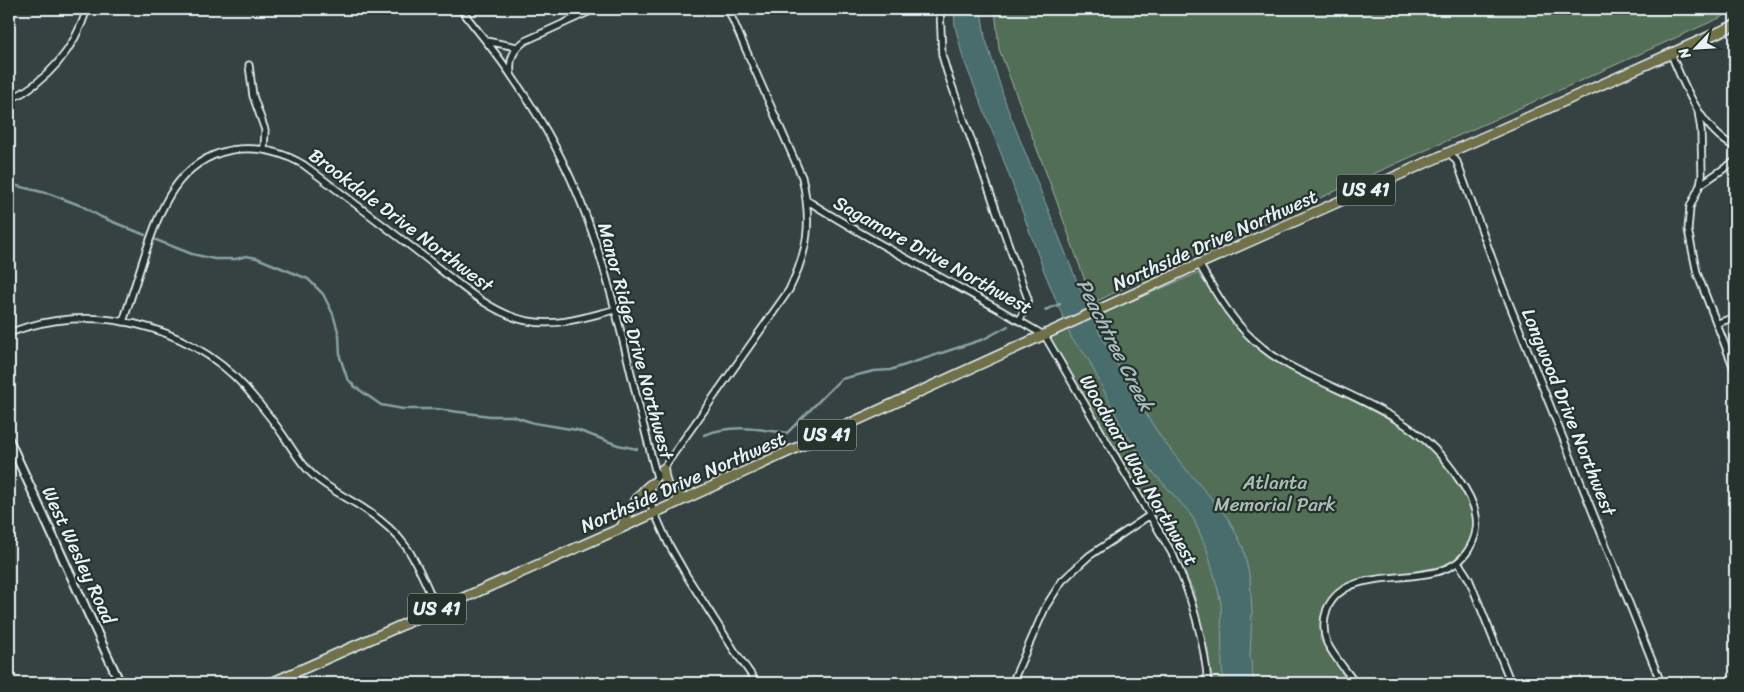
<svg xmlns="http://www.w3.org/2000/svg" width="1744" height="692" viewBox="0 0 1744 692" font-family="Sriracha,sans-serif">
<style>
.green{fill:#526e56;stroke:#9db0a7}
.water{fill:#486d6d;stroke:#88a2a5}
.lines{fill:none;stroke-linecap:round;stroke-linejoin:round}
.stream{stroke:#88a2a5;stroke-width:2.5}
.minor-casing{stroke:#e8f1f8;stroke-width:9}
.tertiary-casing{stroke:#e8f1f8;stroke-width:11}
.primary-casing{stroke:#e8f1f8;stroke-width:12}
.minor{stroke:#26332d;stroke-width:5.5}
.tertiary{stroke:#26332d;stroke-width:7}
.primary{stroke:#6f704a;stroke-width:9}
.labels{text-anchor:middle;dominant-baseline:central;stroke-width:4.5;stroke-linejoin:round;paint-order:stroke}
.shield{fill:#26332d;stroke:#aeb8bb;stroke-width:1}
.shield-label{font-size:18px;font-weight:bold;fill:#e8f1f8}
.street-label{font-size:19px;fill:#e8f1f8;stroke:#26332d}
.park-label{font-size:19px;fill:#acbdb7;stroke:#26332d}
.water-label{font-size:20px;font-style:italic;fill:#a8bcc0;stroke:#26332d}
</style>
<rect width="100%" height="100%" fill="#354241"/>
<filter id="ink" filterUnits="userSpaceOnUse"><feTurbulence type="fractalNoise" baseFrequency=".02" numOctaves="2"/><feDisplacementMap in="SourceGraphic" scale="10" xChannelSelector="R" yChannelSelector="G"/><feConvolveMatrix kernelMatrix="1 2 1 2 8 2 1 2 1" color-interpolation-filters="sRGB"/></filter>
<g filter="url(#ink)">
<!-- green -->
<path class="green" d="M995,9H1735V11L1178,262L1093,303L1053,191L999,49Z
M1198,273L1228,317L1265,352L1422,438L1460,473L1479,534L1460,563L1348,584L1326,605L1320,639L1339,668L1347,683H1210L1206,645L1193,590L1155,515L1042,333L1090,322L1103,313Z"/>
<!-- water -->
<path class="water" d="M954,9H981L985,37L1007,107L1076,279L1100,334L1142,408L1160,436L1180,462L1228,518L1243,547L1250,579L1252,612L1250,656L1254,683H1225L1222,669L1221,603L1216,582L1207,550L1194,520L1188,511L1151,470L1132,443L1121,425L1087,357L1072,339L1044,271L1002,156L963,58L955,26Z"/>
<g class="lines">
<!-- stream -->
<path class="stream" d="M9,184L50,194L82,206L101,217L145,235
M156,240L192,254L214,259H236L246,256L257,258L308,279L323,294L333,314L339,335L340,357L347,378L354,386L381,405L403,409H436L490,416H512L534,423L577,430L618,445L637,449
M1045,310L1060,304
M704,435C731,424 758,429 787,433L841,379L874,371L890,370L984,339L1008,326"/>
<defs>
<path id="minor" d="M461,9C477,31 496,52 511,75C529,101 546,128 560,156C611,256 627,370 657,477
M728,9L802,177C812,221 809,249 789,290L653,483L650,493L652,507L668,543L688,578L734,650L757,683
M940,9L942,55L947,72L1028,299L1020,320
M486,41L517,47
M1671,54C1685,87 1701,129 1735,147
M249,65L253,96L265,130L264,149
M511,74C509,59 513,50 525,41L595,9
M9,100C47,82 74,50 87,9
M1698,111L1701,130L1702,175L1700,185L1690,207L1688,230L1697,273L1735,371
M1450,153L1457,162L1501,283L1661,683
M1700,185L1735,161
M808,201C884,250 967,289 1045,336L1173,555C1191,595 1204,639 1208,683
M1199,264C1217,295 1234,326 1263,348C1280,362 1299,371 1318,380C1373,406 1424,425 1458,478C1466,489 1474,503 1476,516C1478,527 1475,539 1469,549C1442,597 1350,556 1327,609C1323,620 1323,632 1327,643C1334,657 1346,670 1355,683
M123,322C130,301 137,279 144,257C160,210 176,161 231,150C257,146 281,151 304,165C344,195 383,225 422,255C453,279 490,314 528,321C557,327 586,317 614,310
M1718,323L1735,317
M9,333C89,301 187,323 245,387C259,403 273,420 285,438C293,450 301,464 312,474C328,489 348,498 366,510C410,539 416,562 437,609
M1458,562L1469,579L1511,683
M1012,683L1046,606L1062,581L1089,556L1150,515"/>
<path id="tertiary" d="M9,440L120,683"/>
<path id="primary" d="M663,469C665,487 667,490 683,499
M622,527C626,514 641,490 653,483
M271,683L619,529L1199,264L1735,25"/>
</defs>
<!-- minor casing -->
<use href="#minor" class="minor-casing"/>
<!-- tertiary casing -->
<use href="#tertiary" class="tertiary-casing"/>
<!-- primary casing -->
<use href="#primary" class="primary-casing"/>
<!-- minor -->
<use href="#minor" class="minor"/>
<!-- tertiary -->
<use href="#tertiary" class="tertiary"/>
<!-- primary -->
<use href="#primary" class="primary"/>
</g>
</g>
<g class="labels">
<!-- shield labels -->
<g class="shield">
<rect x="1337" y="174.5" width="58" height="31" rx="4"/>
<rect x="798" y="419.5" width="58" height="31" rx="4"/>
<rect x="408" y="593.5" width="58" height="31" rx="4"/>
</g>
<g class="shield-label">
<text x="1366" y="190">US 41</text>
<text x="827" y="435">US 41</text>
<text x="437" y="609">US 41</text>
</g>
<!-- street labels -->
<g class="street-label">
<text transform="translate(401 220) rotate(37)">Brookdale Drive Northwest</text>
<text transform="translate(1215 240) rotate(-24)">Northside Drive Northwest</text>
<text transform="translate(933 255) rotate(29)">Sagamore Drive Northwest</text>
<text transform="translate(636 341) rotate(75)">Manor Ridge Drive Northwest</text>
<text transform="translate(1569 412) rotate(68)">Longwood Drive Northwest</text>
<text transform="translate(1139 470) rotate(60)">Woodward Way Northwest</text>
<text transform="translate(683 482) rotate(-24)">Northside Drive Northwest</text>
<text transform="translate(79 555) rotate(65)">West Wesley Road</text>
</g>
<!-- park labels -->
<g class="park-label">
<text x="1275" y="482">Atlanta<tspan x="1275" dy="22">Memorial Park</tspan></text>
</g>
<!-- water labels -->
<g class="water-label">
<text transform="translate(1115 345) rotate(63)">Peachtree Creek</text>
</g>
</g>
<!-- margin -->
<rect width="1744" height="692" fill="none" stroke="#26332d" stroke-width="30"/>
<rect x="15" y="15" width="1714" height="662" fill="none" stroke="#e8f1f8" stroke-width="2" filter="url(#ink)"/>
<!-- north arrow -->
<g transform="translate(1696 48) rotate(245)" stroke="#26332d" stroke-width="4" paint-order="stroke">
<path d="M0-4L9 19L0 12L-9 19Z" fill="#e8f1f8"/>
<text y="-8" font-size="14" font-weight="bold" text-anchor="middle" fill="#e8f1f8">N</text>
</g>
</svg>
